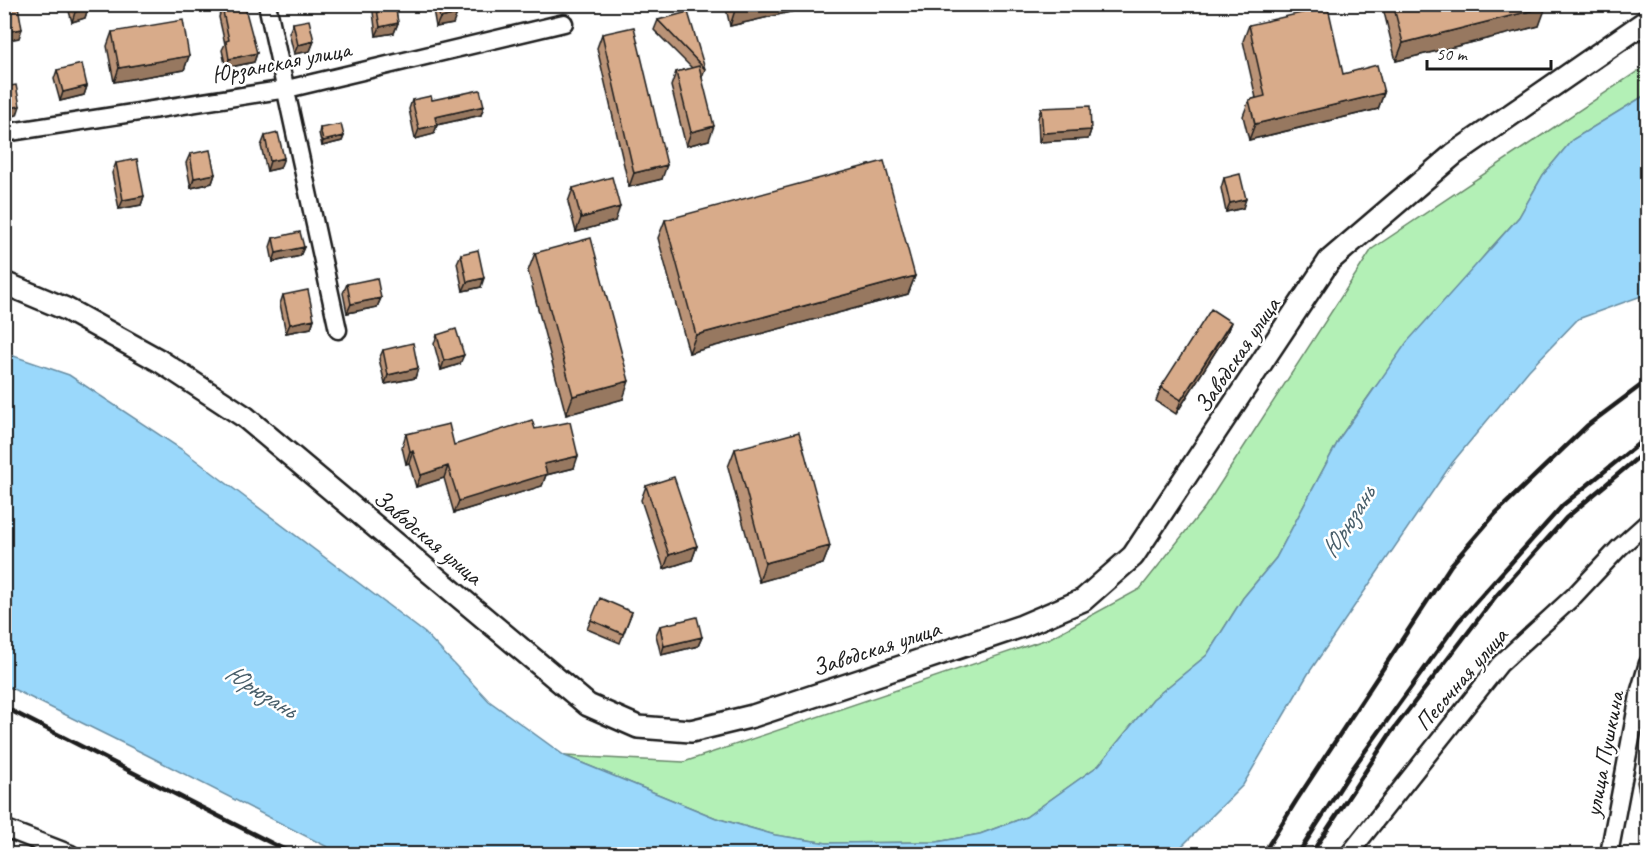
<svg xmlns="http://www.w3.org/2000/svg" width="1652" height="859" viewBox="0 0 1652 859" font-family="Caveat,sans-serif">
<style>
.green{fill:#b3f0b6;stroke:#688669;stroke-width:1.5}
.water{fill:#9ad8fb;stroke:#688da2;stroke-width:1.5}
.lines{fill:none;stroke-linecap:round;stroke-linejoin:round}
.minor-casing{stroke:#1c1c1c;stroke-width:21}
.tertiary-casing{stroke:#1c1c1c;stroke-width:26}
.minor{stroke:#fff;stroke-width:16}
.tertiary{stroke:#fff;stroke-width:21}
.rail{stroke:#1c1c1c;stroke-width:4.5}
.wall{fill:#ba9377;stroke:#1c1c1c;stroke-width:1.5}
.shaded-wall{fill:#977861;stroke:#1c1c1c;stroke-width:1.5}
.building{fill:#d8ab8a;stroke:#1c1c1c;stroke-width:1.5}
.labels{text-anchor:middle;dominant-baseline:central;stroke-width:5;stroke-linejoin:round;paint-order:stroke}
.street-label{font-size:24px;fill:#1c1c1c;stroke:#fff}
.water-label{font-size:26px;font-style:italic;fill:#485e6a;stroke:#fff}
</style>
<rect width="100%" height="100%" fill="#fff"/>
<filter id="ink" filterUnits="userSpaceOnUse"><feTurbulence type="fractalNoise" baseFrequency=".0167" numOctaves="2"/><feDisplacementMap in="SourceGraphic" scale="12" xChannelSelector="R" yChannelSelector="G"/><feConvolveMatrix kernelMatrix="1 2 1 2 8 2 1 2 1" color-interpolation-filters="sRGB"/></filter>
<g filter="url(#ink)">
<!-- green -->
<path class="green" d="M1647,65V94L1572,140L1543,175L1519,217L1489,250L1373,390L1341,436L1276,558L1243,598L1207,655L1153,699L1099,765L1026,817L980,834L937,842L827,843L775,835L716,818L565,756L684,762L1050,638L1140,589L1205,507L1372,249Z"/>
<!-- water -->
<path class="water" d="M1647,94V294L1578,319L1529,370L1452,463L1308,674L1243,785L1174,854H341L145,754L5,685V353L69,375L181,449L425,633L489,701L565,756L716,818L775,835L827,843L937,842L980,834L1026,817L1099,765L1153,699L1207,655L1243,598L1276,558L1341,436L1407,342L1519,217L1543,175L1572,140Z"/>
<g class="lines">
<defs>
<path id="minor" d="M267,4L338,330
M4,133L287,89L564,23
M4,828L71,854
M1349,854L1500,664L1574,596L1619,548L1648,522
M1609,854L1640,690L1648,663"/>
<path id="tertiary" d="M4,283L66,309L160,361L245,417L588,705L638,727L691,731L753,716L859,681L1022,626L1083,600L1133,556L1329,261L1454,154L1648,20"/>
</defs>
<!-- minor casing -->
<use href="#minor" class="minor-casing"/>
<!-- tertiary casing -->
<use href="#tertiary" class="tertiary-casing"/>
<!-- minor -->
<use href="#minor" class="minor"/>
<!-- tertiary -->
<use href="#tertiary" class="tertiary"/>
<!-- rail -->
<path class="rail" d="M4,707L293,854
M1263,854L1296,801L1451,565L1496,513L1588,425L1648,380
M1298,854L1353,768L1458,622L1563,505L1648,436
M1311,854L1390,734L1496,596L1566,518L1648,449"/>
</g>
<!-- wall -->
<path class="wall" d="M67,4H87L88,8L85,18L72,22Z
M372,4H395L398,23L394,33L376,36Z
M432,4H455L453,24L436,27Z
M725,4H824L730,26Z
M1385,4H1545L1539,26L1396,61L1383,8Z
M222,7L257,53L254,62L226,68L222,50L225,44L219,17Z
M658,20L705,69L702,77L709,140L686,146L671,86L676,72L692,68L654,30Z
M293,23L314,41L310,51L294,54L289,33Z
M1249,25L1343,74L1384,93L1378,109L1249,140L1243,116L1249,100L1256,98L1243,41Z
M112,32L189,56L184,70L114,82L107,46Z
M602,34L662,179L629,187L597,48Z
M57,70L87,86L84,95L60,101L54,79Z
M412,100H432L484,106L481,115L437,125L434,134L415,139L409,109Z
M1041,108L1091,130L1088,139L1039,142L1038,118Z
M320,128L344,136L342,141L322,146L319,133Z
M265,136L280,168L267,171L261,146Z
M190,154L215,174L212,183L191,188L186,163Z
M116,163L144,196L141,205L119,209L112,173Z
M1224,178L1243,208L1226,212L1221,188Z
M573,188L615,221L576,232L568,202Z
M665,220L915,276L908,294L689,353L658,238Z
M273,238L304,247L300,256L273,262L270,247Z
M535,253L623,399L566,415L528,271Z
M461,254L481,287L463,291L457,263Z
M347,284L381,298L377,307L347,313L343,293Z
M283,295L314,319L311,328L286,333L280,304Z
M1231,322L1226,335L1176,414L1156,401L1161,387Z
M437,335L460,364L441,370L434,344Z
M383,350L418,368L415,378L385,384L379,359Z
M535,429L574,468L546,475L542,486L454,513L444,478L416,487L409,463L406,464L402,447L406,434L454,445Z
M735,449L830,546L823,564L759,582L728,467Z
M646,486L697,546L692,560L664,569L641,500Z
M632,612L620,643L587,629L591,620Z
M660,626L702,637L698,646L661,655L656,635Z
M1647,771V802L1641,803L1637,782L1640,772Z"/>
<!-- shaded-wall -->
<path class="shaded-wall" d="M749,4H824L730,26L736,7Z
M1546,7L1539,26L1396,61L1403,43Z
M88,8L85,18L72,22L75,12Z
M457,14L453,24L436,27L440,18Z
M398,23L394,33L376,36L380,27Z
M22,29L19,38L4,41V32Z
M314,41L310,51L294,54L298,45Z
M257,53L254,62L226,68L229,59Z
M189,56L184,70L114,82L119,68Z
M87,86L84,95L60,101L63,92Z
M1384,93L1378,109L1249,140L1255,124Z
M20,106L17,115L4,118V109Z
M484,106L481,115L432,126L435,117Z
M437,125L434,134L415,139L419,129Z
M714,126L709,140L686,146L691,132Z
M1091,130L1088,139L1039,142L1043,133Z
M344,136L342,141L322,146L323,141Z
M284,158L280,168L267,171L270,161Z
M667,165L662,179L629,187L634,173Z
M215,174L212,183L191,188L194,178Z
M144,196L141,205L119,209L123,200Z
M1246,199L1243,208L1226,212L1230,203Z
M620,207L615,221L576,232L581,218Z
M304,247L300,256L273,262L276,253Z
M915,276L908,294L689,353L696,335Z
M484,278L481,287L463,291L467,282Z
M381,298L377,307L347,313L351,304Z
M314,319L311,328L286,333L290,324Z
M1231,322L1226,335L1176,414L1181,400Z
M464,355L460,364L441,370L444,361Z
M418,368L415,378L385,384L388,375Z
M629,381L623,399L566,415L573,396Z
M410,451H413L409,463L406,464Z
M578,456L574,468L546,475L542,486L454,513L459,501L544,464Z
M448,466L444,478L416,487L421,475Z
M697,546L692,560L664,569L669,555Z
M830,546L823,564L759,582L765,563Z
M702,637L698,646L661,655L664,646Z
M1647,793V802L1641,803L1644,794Z"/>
<!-- building -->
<path class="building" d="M73,4H87L88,8L75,12Z
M235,4H244L257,53L229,59L226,41L229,40L222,7Z
M376,4H395L398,23L380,27Z
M437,4H455L457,14L440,18Z
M736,4H749L736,7Z
M1393,4H1545L1546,7L1403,43Z
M18,6L22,29L4,32V8Z
M1328,7L1343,74L1377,65L1384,93L1255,124L1249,100L1265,96L1249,25Z
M688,12L705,69L658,20Z
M183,20L189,56L119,68L112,32Z
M309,20L314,41L298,45L293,23Z
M634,27L667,165L634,173L602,34Z
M82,64L87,86L63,92L57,70Z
M699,66L714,126L691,132L676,72Z
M16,85L20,106L4,109V87Z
M480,90L484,106L435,117L437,125L419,129L412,100L431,96L432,100Z
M1090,106L1091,130L1043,133L1041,108Z
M341,124L344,136L323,141L320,128Z
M278,133L284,158L270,161L265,136Z
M210,150L215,174L194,178L190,154Z
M137,159L144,196L123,200L116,163Z
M884,161L915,276L696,335L665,220Z
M1240,174L1246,199L1230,203L1224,178Z
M612,177L620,207L581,218L573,188Z
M300,232L304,247L276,253L273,238Z
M591,238L629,381L573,396L535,253Z
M478,250L484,278L467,282L461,254Z
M377,278L381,298L351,304L347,284Z
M308,290L314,319L290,324L283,295Z
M1211,309L1231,322L1181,400L1161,387Z
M456,329L464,355L444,361L437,335Z
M413,343L418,368L388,375L383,350Z
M532,420L535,429L570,422L578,456L544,464L547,474L459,501L448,466L421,475L413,451H410L406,434L449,424L454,445Z
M799,432L830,546L765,563L735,449Z
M674,477L697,546L669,555L646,486Z
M600,598L632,612L623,634L591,620Z
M697,617L702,637L664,646L660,626Z
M1647,771V793L1644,794L1640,772Z
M31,850L32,855H17V851Z"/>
</g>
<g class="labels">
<!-- street labels -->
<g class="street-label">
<text transform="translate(281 62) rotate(-11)">Юрзанская улица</text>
<text transform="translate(1237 355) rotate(-56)">Заводская улица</text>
<text transform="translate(428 537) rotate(40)">Заводская улица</text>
<text transform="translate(876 648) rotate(-18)">Заводская улица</text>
<text transform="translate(1461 679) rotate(-49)">Песочная улица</text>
<text transform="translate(1604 754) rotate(-79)">улица Пушкина</text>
</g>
<!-- water labels -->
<g class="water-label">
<text transform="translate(1348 522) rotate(-58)">Юрюзань</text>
<text transform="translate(261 691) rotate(32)">Юрюзань</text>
</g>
</g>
<!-- margin -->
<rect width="1652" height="859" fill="none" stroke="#fff" stroke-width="24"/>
<rect x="12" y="12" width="1628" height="835" fill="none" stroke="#1c1c1c" stroke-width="2" filter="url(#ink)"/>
<!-- scale -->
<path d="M1427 60v9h124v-9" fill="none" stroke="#1c1c1c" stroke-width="3"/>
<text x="1436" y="60" font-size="18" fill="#1c1c1c" stroke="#ffffff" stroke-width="4.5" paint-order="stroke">50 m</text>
</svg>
